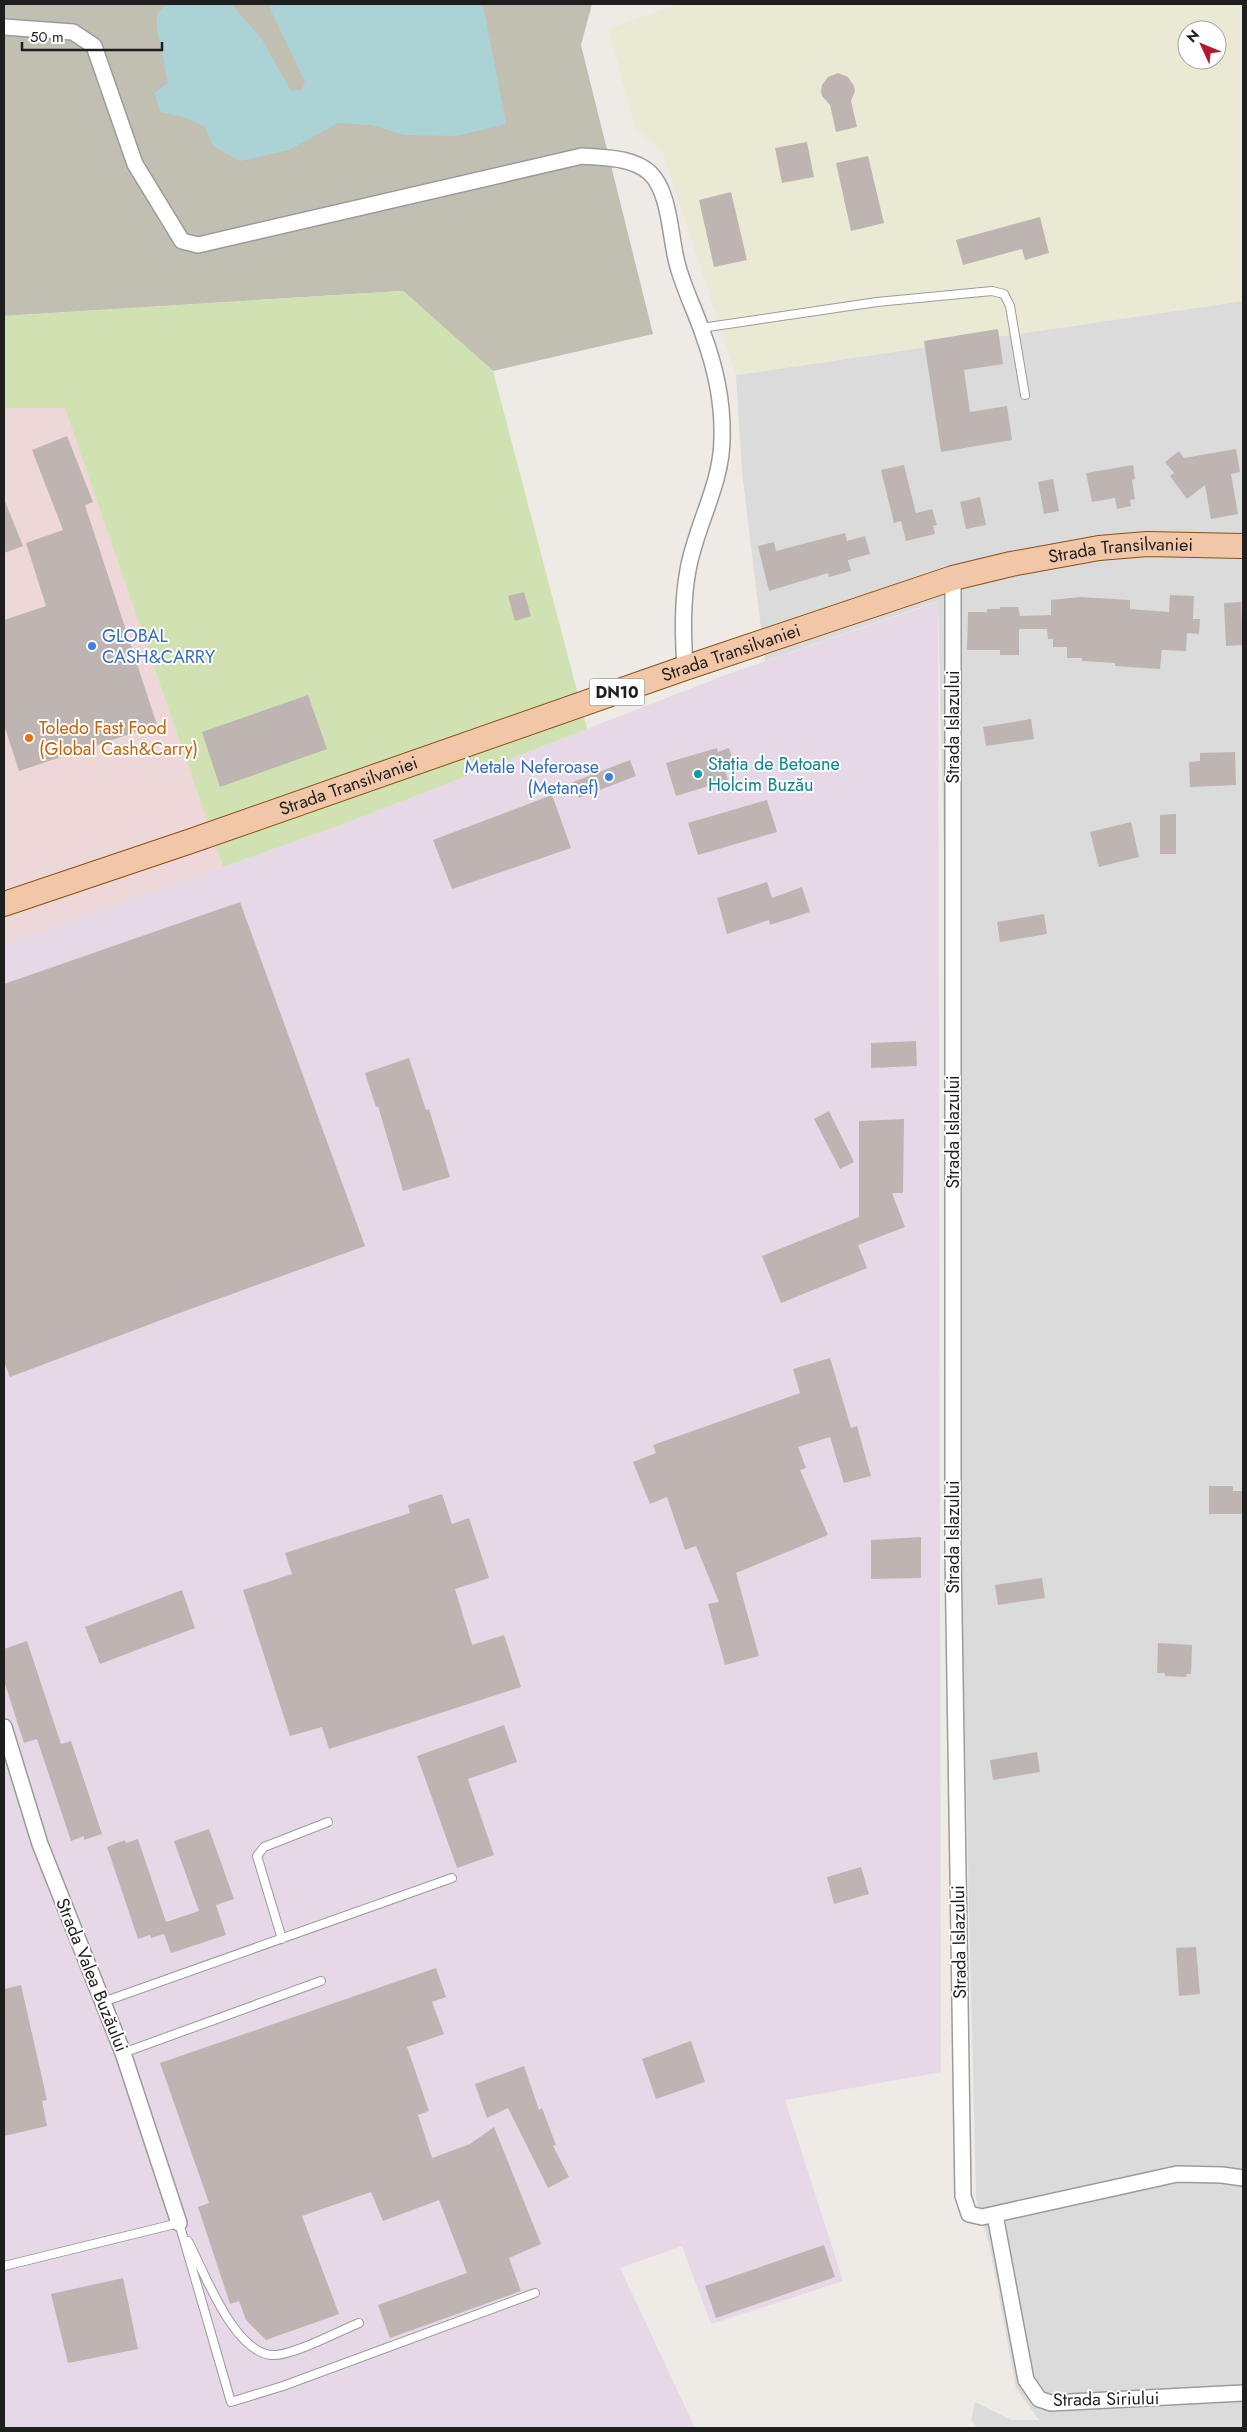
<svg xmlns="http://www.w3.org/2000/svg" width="1247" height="2432" viewBox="0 0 1247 2432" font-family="Jost,sans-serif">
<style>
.residential{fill:#dcdbdb}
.commercial{fill:#edd7d9}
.industrial{fill:#e6d8e6}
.construction{fill:#c1bfb2}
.farmland{fill:#eae9d3;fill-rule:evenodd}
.grass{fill:#d0e2b1}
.water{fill:#abd3d6}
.building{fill:#beb5b3}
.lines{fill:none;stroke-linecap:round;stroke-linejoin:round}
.lane-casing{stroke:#9b9b9b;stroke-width:10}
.street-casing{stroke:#9b9b9b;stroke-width:18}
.primary-casing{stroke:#874f12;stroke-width:26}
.lane{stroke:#fff;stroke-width:8}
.street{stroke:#fff;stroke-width:15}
.primary{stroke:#f1c7a8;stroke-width:24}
.shop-dot{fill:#3f7fe0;stroke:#fff;stroke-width:2}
.food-dot{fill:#e8710a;stroke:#fff;stroke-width:2}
.culture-dot{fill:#0f9aa8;stroke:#fff;stroke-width:2}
.labels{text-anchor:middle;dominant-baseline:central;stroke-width:4;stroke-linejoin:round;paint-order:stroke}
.shield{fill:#fff;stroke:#626262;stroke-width:1}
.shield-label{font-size:16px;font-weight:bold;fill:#1e1e1e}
.street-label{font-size:18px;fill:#1e1e1e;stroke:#fff}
.shop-label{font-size:18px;fill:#366cbe;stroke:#fff;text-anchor:start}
.food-label{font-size:18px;fill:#c56008;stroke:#fff;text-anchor:start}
.culture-label{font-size:18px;fill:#0d838f;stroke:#fff;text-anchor:start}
</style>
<rect width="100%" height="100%" fill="#eeeae6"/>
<!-- residential -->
<path class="residential" d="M1243,301V2428H978L971,2420L975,2402L1011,2420H1039L1016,2388L990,2248L976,2198L938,601L765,661L742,472L736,375Z"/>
<!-- commercial -->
<path class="commercial" d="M65,407L223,867L4,945V408Z"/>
<!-- industrial -->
<path class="industrial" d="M938,602L941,2072L785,2100L843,2281L711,2324L682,2246L620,2268L695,2428H4V945L341,825L728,674Z"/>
<!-- construction -->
<path class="construction" d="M4,4H592L581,45L653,334L493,371L403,291L4,316Z"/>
<!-- farmland -->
<path class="farmland" d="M679,4H1243V301L736,375L663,153L636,129L608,29ZM1187,30H1217V60H1187Z"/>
<!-- grass -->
<path class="grass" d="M403,291L493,371L587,729L341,825L223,867L65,408H4V316Z"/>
<!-- water -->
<path class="water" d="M167,4H231L261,38L291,91L302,90L305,82L268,4H483L506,124L456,136L405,135L371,125L338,123L289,150L240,161L213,146L204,126L184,117L160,112L155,93L168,83L157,29V13Z"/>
<!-- building -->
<path class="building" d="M838,73L848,77L854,86L855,91L851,101L857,127L836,132L830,105L822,96L821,91L822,85L828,77Z
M807,142L814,177L782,183L775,148Z
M868,156L884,223L851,231L836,163Z
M731,192L747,260L714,267L699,200Z
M1040,217L1049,253L1025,260L1022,249L963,265L956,240Z
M998,329L1003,364L964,370L970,412L1007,406L1012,440L941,452L924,341Z
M67,436L93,502L85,505L157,725L19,771L4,725V620L46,606L26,543L63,530L32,450Z
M1236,449L1240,472L1231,474L1238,514L1211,519L1205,485L1187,499L1170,476L1174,473L1165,462L1179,451L1184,458Z
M904,465L916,513L932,509L937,525L933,526L935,534L906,541L901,521L894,523L881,470Z
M1133,465L1135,479L1132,480L1135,499L1130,500L1131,506L1117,509L1115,498L1092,502L1086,473Z
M1053,479L1059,511L1044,514L1038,482Z
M980,497L986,525L966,529L960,502Z
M4,499L23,546L4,553Z
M845,533L847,541L865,536L870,554L848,560L851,571L829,577L828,573L769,591L758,546L774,542L776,551Z
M524,592L531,616L515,621L508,596Z
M1170,595L1194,596L1193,619H1200L1199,634L1187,633L1186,651L1162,650L1160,669L1115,666V663L1082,661V658H1067V647H1053V639H1048L1047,629H1019V655H1000V650H967L968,612H987V609H1000V607H1018L1020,616L1051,615V600L1080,597L1130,600V609L1169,612Z
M1241,602L1243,645L1226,646L1224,603Z
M308,695L327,749L220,787L202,732Z
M1031,719L1034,739L986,746L983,727Z
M717,748L718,752L729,748L734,764L724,767L728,780L676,796L666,763Z
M1235,752L1236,785L1190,787L1189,762L1200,761V753Z
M630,760L636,776L579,798L573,782Z
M552,795L571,848L452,889L433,840Z
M767,800L777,832L698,855L688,823Z
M1176,814V854H1160V815Z
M1131,822L1139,857L1099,867L1090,832Z
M767,882L772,898L802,887L810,912L770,925L769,920L727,934L717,898Z
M240,902L365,1246L185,1311L10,1377L4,1362V984Z
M1044,914L1047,934L1000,942L997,922Z
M916,1041L917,1066L871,1068V1043Z
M409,1058L426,1110L429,1109L450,1177L403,1191L378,1106L376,1107L365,1073Z
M829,1111L854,1162L840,1169L814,1119Z
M904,1119L903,1193H892L905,1227L858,1245L867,1268L781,1303L762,1256L859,1217V1121Z
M830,1358L851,1428L857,1426L871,1476L844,1483L830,1437L798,1447L806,1468L800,1470L828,1535L736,1573L759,1656L725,1665L708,1604L719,1602L696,1546L685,1550L667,1497L650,1504L633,1462L656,1453L653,1445L800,1393L793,1369Z
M1209,1486H1233V1491H1243V1514H1209Z
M442,1494L452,1524L469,1518L489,1578L455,1589L472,1645L504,1635L521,1687L329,1749L322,1727L290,1736L243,1590L292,1574L285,1553L410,1513L408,1505Z
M921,1537V1578L871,1579V1540Z
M1042,1578L1045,1598L998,1605L995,1585Z
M182,1590L195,1628L100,1664L85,1627Z
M27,1641L61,1744L71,1741L102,1834L84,1840V1836L71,1841L37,1739L24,1743L4,1681V1649Z
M1158,1643L1192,1645L1191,1674H1187L1186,1677L1165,1676V1673H1157Z
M504,1725L517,1762L468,1779L494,1855L457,1868L417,1756Z
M1037,1752L1040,1772L993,1780L990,1760Z
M209,1829L234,1899L216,1905L226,1935L171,1953L164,1934L151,1938L150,1935L138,1939L107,1847L125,1840L126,1843L138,1839L166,1922L199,1911L174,1841Z
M861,1867L869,1894L834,1904L827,1877Z
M1196,1947L1200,1994L1179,1996L1176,1948Z
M436,1968L446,1997L432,2002L444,2034L407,2047L429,2111L418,2115L432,2158L470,2144L494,2127L541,2244L509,2258L521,2291L390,2338L378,2305L467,2273L439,2200L383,2221L371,2192L302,2216L339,2314L266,2340L246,2320L239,2301L230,2304L198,2207L209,2203L160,2063Z
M21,1985L47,2100L42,2101L47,2126L4,2136V1989Z
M691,2041L705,2082L656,2099L642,2059Z
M524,2066L539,2110L542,2108L556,2145L553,2146L569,2177L548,2188L508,2108L487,2118L475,2084Z
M824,2245L835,2277L716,2318L705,2286Z
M123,2278L138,2349L68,2363L51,2294Z"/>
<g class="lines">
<defs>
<path id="lane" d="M701,328L877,302L992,291L1004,294L1010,306L1025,395
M282,1939L257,1856L264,1847L328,1822
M103,2002L452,1878
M123,2053L321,1981
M179,2223L231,2402L283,2386L535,2293
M188,2241C204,2271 235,2358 276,2355C298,2353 337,2332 359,2323
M4,2266L179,2223"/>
<path id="street" d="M4,27L73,32L94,46L135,164L182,241L198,245L582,156C604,158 633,157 650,173C670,192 670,237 677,263C683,287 695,310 703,334C715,366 723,403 722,438C722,484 696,525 688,570C682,603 683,635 685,668
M953,578V1551L963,2196L969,2214L982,2217L1177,2174L1222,2175L1243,2178
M4,1727L40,1844L123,2053L179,2223
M995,2215L1026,2380L1039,2399L1051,2403L1243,2393"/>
<g id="primary">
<path id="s1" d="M4,904L191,841L685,668L953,578L1011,564L1099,548L1147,544L1243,546"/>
</g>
</defs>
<!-- lane casing -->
<use href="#lane" class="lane-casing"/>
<!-- street casing -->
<use href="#street" class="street-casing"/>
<!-- primary casing -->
<use href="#primary" class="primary-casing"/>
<!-- lane -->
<use href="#lane" class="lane"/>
<!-- street -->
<use href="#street" class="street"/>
<!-- primary -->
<use href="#primary" class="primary"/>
</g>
<!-- markers -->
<g class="shop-dot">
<circle cx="92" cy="646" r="5"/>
<circle cx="609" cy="777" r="5"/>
</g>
<circle class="food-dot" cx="29" cy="738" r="5"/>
<circle class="culture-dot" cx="698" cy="774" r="5"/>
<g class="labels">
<!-- shield labels -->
<rect class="shield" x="589.5" y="678.5" width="55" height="27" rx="4"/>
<g class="shield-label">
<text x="617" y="692">DN10</text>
</g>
<!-- street labels -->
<g class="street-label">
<text stroke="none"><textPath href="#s1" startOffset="1174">Strada Transilvaniei</textPath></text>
<text stroke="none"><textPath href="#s1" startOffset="769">Strada Transilvaniei</textPath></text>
<text transform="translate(953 727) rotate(-90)">Strada Islazului</text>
<text stroke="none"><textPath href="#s1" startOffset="364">Strada Transilvaniei</textPath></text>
<text transform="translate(953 1132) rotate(-90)">Strada Islazului</text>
<text transform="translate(953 1537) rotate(-90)">Strada Islazului</text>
<text transform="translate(959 1942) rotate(-91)">Strada Islazului</text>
<text transform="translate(92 1975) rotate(68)">Strada Valea Buzăului</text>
<text transform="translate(1106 2399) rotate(-1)">Strada Siriului</text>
</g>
<!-- shop labels -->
<g class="shop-label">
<text x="102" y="636">GLOBAL<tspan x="102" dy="21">CASH&amp;CARRY</tspan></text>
<text x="599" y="767" text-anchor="end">Metale Neferoase<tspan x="599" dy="21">(Metanef)</tspan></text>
</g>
<!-- food labels -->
<g class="food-label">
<text x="39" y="728">Toledo Fast Food<tspan x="39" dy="21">(Global Cash&amp;Carry)</tspan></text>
</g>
<!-- culture labels -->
<g class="culture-label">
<text x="708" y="764">Stația de Betoane<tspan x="708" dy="21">Holcim Buzău</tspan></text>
</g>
</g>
<!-- border -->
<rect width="1247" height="2432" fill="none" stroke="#1e1e1e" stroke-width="10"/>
<!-- north arrow -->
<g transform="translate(1202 45) rotate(314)"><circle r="24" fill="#ffffff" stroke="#a5a5a5"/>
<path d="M0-4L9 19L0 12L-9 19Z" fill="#b5182e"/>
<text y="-8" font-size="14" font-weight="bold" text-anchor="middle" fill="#1e1e1e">N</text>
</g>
<!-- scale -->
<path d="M22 42v8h140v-8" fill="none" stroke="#1e1e1e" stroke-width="2.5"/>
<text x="30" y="42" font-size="15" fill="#1e1e1e" stroke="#ffffff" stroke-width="4" paint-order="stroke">50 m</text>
</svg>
